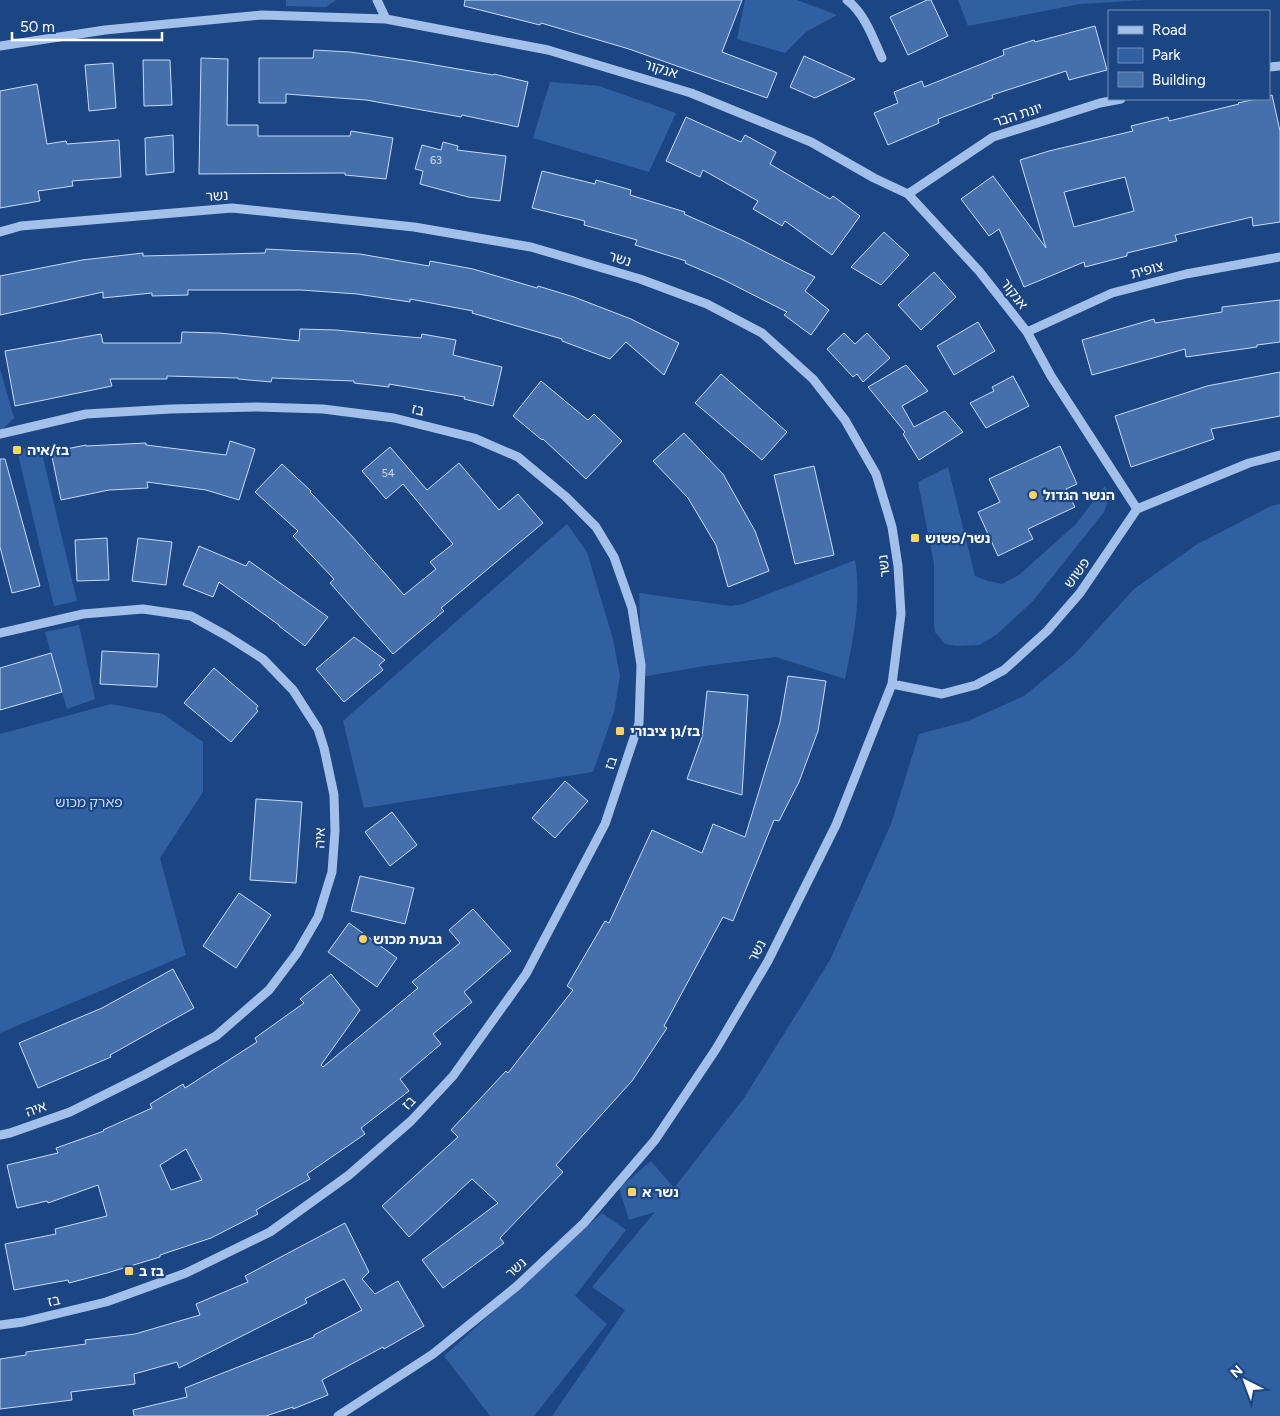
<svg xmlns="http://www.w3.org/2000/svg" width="1280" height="1416" viewBox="0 0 1280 1416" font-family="Figtree,'Noto Sans Hebrew',sans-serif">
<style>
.green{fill:#305fa2}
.building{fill:#4570ac;stroke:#c7dbf8;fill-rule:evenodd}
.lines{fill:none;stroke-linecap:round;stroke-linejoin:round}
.minor{stroke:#a2c0ea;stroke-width:9}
.poi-dot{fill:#fad360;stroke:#1c4683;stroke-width:2}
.labels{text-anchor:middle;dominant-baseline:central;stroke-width:4.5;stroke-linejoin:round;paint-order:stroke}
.number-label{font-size:11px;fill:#d0dbea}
.street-label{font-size:14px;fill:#fff;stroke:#1c4683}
.poi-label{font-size:14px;font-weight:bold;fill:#fff;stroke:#1c4683;text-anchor:start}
.park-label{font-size:14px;fill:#c7dbf8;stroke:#1c4683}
</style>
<rect width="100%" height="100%" fill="#1c4683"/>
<!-- green -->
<path class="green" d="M286,0H336L326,7L286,6Z
M745,0H797L837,15L806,32L785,53L737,39Z
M958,0H1145L1080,4L968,26Z
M550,82L599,86L676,113L649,172L533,138Z
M0,369L14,418L0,432Z
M40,445L77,601L54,606L17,450Z
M948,467L975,576L988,581L1002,584L1019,575L1076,524L1105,486L1110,495L1104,512L1033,601L996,635L979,645L956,646L945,644L935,632L934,625V564L918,482Z
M1280,504V1416H552L625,1310L592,1287L655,1212L629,1220L619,1188L651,1161L674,1188L744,1098L830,960L891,824L919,734L968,721L1024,696L1073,656L1134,589L1196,545L1271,506Z
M567,524L587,552L613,639L620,676L614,712L593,772L364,808L343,721Z
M855,560C862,600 853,640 845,679L776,657L704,666L642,677L639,593L731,606L743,604Z
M79,625L95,699L67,709L45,632Z
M111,704L163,714L203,742V792L160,858L186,955L0,1033V734Z
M602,1213L626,1230L575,1296L607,1324L534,1416H490L444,1356Z"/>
<!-- building -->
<path class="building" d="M465,0H742L722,52L777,73L767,98L629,49L541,23L540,25L464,6Z
M927,0H931L948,36L908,55L890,17Z
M1095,26L1107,70L1069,80L1066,71L992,95L993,98L938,119L939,123L888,145L874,113L898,103L894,92L922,81L924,87L1004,55L1003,50L1034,40L1035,42Z
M314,50L350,52L412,61L493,75L494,74L528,82L518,127L462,115L461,117L366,100L286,94V103H259V58H313Z
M804,56L855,79L815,98L790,87Z
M201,58L228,59L227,125H258V136H350L351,131L393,138L386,179L345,175V173L199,174Z
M143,60H170L172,105L144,106Z
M113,63L116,108L89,111L85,65Z
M37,84L47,144L66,141L67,144L119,140L121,177L72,181L73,186L38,191L40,201L0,208V91Z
M1272,95L1280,131V222L1253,226L1252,217L1175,235L1177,241L1127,253V256L1085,267L1084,262L1024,287L999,229L989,236L961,199L993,176L1046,248L1020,160L1049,151L1133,131L1131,126L1168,117L1169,121L1239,104L1238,103L1256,99H1269V96ZM1125,177L1134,211L1074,227L1064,192Z
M686,117L741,142L745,135L776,152L770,164L830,199L833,196L860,216L832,255L785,221L782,226L753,209L758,201L703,170L700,177L666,161Z
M173,135L174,172L146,175L145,138Z
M443,142L458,146L457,150L506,156L500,201L468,197L420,184L423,171L415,169L422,145L441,150Z
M542,171L595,184L596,180L631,190L630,195L685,212L684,214L738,238L815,277L805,291L829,310L811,335L784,315L787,312L720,278L685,263L686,261L635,245L637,240L584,225L585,221L532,208Z
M884,232L909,255L881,285L851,267Z
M266,249L360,254L429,266L430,261L473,269L537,288L538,286L574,297L631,319L679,343L664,375L626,342L610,359L562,341V339L472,313L473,311L410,299V302L357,294L301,290H188V295L152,296V293L103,298V292L0,315V276L82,260L143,253V256L265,253Z
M934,272L956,297L921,330L898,305Z
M1280,300V342L1257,345V347L1186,357L1185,349L1092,375L1082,340L1154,319L1155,323L1222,312V307Z
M978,322L995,351L954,375L937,346Z
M300,329L336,330L421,338L422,334L456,340L453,355L502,367L493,406L464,399L465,397L389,384V387L354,383V381L272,378L271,382L238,379V378L167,376V379H110L112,386L15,406L5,351L101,334L103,343H181L182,332L219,333L299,341Z
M844,333L855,344L867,333L890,358L863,382L857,374L853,377L827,349Z
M906,365L928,391L902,406L914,427L945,411L963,432L919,460L903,434L905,432L868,387Z
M1280,372V416L1211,429L1214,439L1131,467L1115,416L1207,386Z
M721,374L787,432L762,460L695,403Z
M1013,376L1029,406L986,428L970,403L994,391L992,387Z
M541,381L588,420L594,414L622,441L586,479L543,439L542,440L513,416Z
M684,433L723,474L755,531L769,571L728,587L716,545L688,498L653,461Z
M230,441L255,449L239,500L206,490L147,482L148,488L109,490L61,500L51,452L86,445V446L146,443V445L226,455Z
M1060,446L1077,484L1066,489L1075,507L1028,529L1033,539L998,556L978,512L1000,502L989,479Z
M390,447L427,490L459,463L499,510L518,494L543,523L441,608L444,611L393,654L330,583L334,579L293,536L298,531L255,492L282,464L311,491L310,492L351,535L404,595L436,569L430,562L453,544L403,484L386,499L362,471Z
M0,459H5L40,586L12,593L0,547Z
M814,466L834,555L795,564L774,475Z
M107,538L109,580L77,581L75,540Z
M138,538L172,542L166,585L132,581Z
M199,546L246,566L249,561L328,617L305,646L279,626V625L219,582L213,597L183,585Z
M354,637L385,660L379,665L383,670L344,702L316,669Z
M102,651L159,654L157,687L100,684Z
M51,653L62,692L0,710V668Z
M214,668L258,706L256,709L258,711L231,742L184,703Z
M788,676L826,681L818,731L799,782L779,821L774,820L733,921L723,917L664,1026L667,1028L632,1081L556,1165L563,1172L500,1238L504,1243L443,1288L422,1260L498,1203L472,1179L409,1237L382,1206L458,1137L451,1130L506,1071L508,1073L573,990L567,986L605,921L609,923L652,830L702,853L713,824L745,837L780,722Z
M707,691L748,695L742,795L687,779L702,737Z
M565,781L588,801L555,838L532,818Z
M256,799L302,802L296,883L250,880Z
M392,812L417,845L390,866L365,832Z
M360,876L414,888L405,924L351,911Z
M239,893L271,915L236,968L203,946Z
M473,909L511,951L464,992L472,1002L433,1034L441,1044L400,1079L409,1091L361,1128L365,1134L307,1174L310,1179L256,1210L258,1214L211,1238L160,1255V1257L107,1273L69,1283L68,1280L14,1290L5,1244L56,1234L55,1229L107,1216L98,1185L48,1203L47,1201L17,1208L7,1165L58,1153L56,1148L104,1131L103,1130L152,1108L150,1104L183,1084L185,1088L257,1042L255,1038L304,1003L300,999L331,974L360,1010L321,1065L323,1067L418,988L412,982L460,943L449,930ZM186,1149L202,1180L171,1190L160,1165Z
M349,923L397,958L377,987L328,952Z
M173,969L194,1008L110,1055L111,1057L38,1088L19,1043L102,1008Z
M345,1223L369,1272L362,1279L375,1294L398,1281L424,1326L384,1349L383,1347L322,1380L328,1395L293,1409V1407L266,1416H134L133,1410L187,1397L185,1388L314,1337V1335L362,1310L344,1279L305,1299L307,1303L179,1368L177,1362L134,1374L135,1384L71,1392L72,1400L0,1409V1359L26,1355V1352L86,1344L85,1340L135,1334L200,1315L196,1304L248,1282L245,1276Z"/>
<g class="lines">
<!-- minor -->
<path class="minor" d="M377,0L386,19
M847,0C865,14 873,38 882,58
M0,46L105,30L262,15L386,19L548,50L691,93L811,142L874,178L908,194L979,271L1027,332L1051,376L1137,509
M1269,67L1280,66
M908,194L993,137L1100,103L1121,99
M0,232L21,226L232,208L414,227L531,247L640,279L707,304L762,333L813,379L845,420L876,474L892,527L898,566L901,614L892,684L836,825L768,961L716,1049L655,1140L584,1223L517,1286L433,1354L338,1416
M1027,332L1112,293L1186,274L1280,257
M0,434L86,414L171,409L257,407L323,409L394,418L474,438L518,457L566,497L596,527L614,557L632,608L641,665L639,723L605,824L526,974L453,1076L411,1121L349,1175L270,1232L186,1273L106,1302L23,1322L0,1325
M0,633L83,614L143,609L191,616L227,636L263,659L293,690L318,729L324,748L334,795L335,831L332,872L318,917L297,953L269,990L216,1036L144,1075L70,1112L10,1133L0,1135
M892,684L942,694L976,685L1004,670L1047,631L1080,593L1137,509L1249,463L1280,455"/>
</g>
<!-- markers -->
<g class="poi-dot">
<rect x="12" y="445" width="10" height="10" rx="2.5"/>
<circle cx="1033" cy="495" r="5"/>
<rect x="910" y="533" width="10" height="10" rx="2.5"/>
<rect x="615" y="726" width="10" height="10" rx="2.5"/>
<circle cx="363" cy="939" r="5"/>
<rect x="627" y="1187" width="10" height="10" rx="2.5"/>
<rect x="124" y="1266" width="10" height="10" rx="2.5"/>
</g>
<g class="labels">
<!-- number labels -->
<g class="number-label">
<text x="436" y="160">63</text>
<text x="388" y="473">54</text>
</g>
<!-- street labels -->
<g class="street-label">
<text transform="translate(661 69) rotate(17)">אנקור</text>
<text transform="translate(1018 115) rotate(-18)">יונת הבר</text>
<text transform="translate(217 196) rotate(-4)">נשר</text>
<text transform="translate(620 259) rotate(17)">נשר</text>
<text transform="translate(1147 270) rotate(-15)">צופית</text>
<text transform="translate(1014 294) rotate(52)">אנקור</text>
<text transform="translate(418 410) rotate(13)">בז</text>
<text transform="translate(884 566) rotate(-96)">נשר</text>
<text transform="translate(1077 573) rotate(-54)">פשוש</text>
<text transform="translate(611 763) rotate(-72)">בז</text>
<text transform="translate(320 838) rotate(-88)">איה</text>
<text transform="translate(757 951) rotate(-62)">נשר</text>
<text transform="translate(409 1103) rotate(-46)">בז</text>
<text transform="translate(36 1109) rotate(-19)">איה</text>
<text transform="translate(516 1268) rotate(-43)">נשר</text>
<text transform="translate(54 1301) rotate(-13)">בז</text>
</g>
<!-- poi labels -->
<g class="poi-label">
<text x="27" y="450">בז/איה</text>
<text x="1043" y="495">הנשר הגדול</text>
<text x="925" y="538">נשר/פשוש</text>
<text x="630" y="731">בז/גן ציבורי</text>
<text x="373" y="939">גבעת מכוש</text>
<text x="642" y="1192">נשר א</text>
<text x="139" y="1271">בז ב</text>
</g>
<!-- park labels -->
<g class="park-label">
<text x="89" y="802">פארק מכוש</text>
</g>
</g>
<!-- legend -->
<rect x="1108" y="10" width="162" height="90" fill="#1c4683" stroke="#7790b5"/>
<rect x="1118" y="26" width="25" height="8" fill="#a2c0ea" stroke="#7790b5"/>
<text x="1152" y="35" font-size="15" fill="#ffffff">Road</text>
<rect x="1118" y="48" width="25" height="15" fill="#305fa2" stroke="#7790b5"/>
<text x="1152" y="60" font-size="15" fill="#ffffff">Park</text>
<rect x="1118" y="72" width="25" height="15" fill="#4570ac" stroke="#7790b5"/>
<text x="1152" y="85" font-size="15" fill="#ffffff">Building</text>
<!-- north arrow -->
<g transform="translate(1245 1381) rotate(318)" stroke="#1c4683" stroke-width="4" paint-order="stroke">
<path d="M0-4L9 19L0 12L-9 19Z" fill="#ffffff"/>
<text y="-8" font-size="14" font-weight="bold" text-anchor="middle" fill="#ffffff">N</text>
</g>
<!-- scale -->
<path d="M12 32v8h150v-8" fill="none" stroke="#ffffff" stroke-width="2.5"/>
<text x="20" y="32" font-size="15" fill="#ffffff" stroke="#1c4683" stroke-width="4" paint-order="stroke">50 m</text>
</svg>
